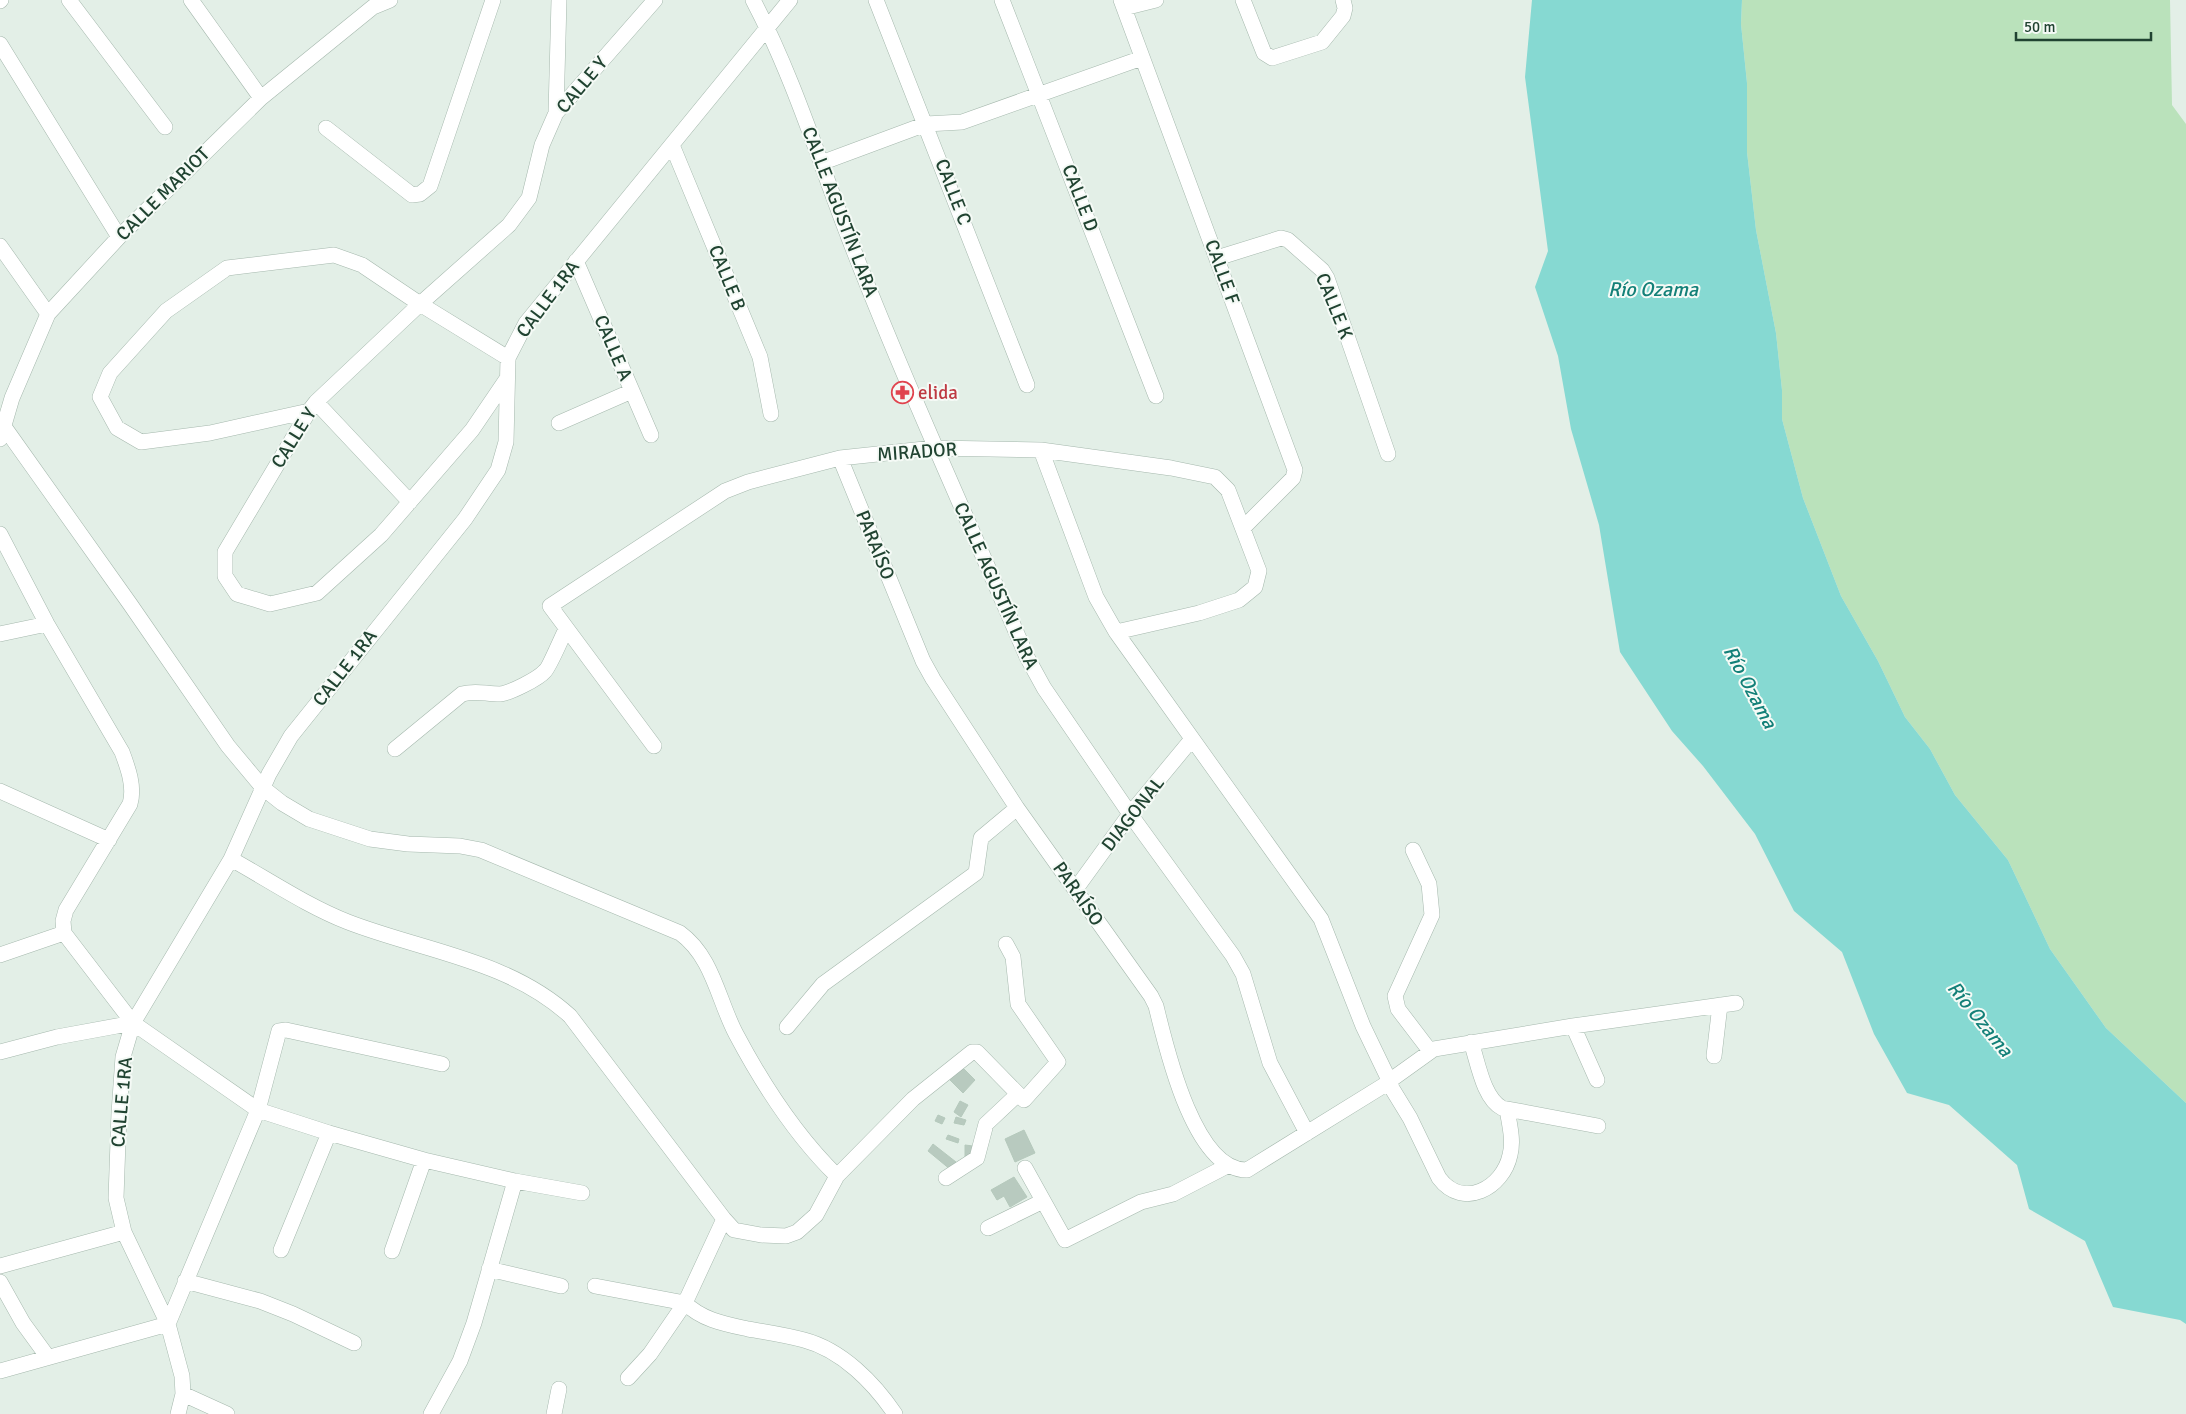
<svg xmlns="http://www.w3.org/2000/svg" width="2186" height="1414" viewBox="0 0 2186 1414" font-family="Signika,sans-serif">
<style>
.green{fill:#bae2bb}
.water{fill:#86d9d2}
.building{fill:#b8cabf;stroke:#b5c9bc}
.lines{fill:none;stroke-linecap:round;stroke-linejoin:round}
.street-casing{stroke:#a5b8ad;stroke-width:16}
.street{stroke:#fff;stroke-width:15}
.labels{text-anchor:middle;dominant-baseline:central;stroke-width:4;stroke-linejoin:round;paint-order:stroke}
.street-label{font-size:19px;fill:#204331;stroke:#f5faf6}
.health-label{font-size:19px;fill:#be3a42;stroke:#f5faf6;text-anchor:start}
.water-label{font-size:20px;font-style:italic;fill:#138078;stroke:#f5faf6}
</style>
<rect width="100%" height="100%" fill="#e3efe7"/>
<!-- green -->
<path class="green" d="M1742,0H2170L2172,105L2186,124V1103L2106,1028L2050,949L2008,860L1955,795L1930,749L1905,717L1878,661L1841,596L1803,498L1782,419V390L1776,333L1756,230L1747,152V83L1741,24Z"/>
<!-- water -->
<path class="water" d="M1532,0H1742L1741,24L1747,83V152L1756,230L1776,333L1782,390V419L1803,498L1841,596L1878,661L1905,717L1930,749L1955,795L2008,860L2050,949L2106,1028L2186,1103V1324L2180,1320L2113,1307L2085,1241L2029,1209L2017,1165L1949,1105L1907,1093L1874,1034L1842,952L1794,911L1755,834L1703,766L1672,731L1620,652L1599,525L1571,429L1558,356L1535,287L1548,251L1525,77Z"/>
<!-- building -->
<path class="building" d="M961,1066L975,1080L963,1093L949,1079Z
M960,1101L968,1105L961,1117L954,1112Z
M938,1115L945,1118L942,1124L935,1121Z
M956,1117L966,1120L964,1125L954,1123Z
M1024,1130L1035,1153L1015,1162L1005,1139Z
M948,1135L959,1139L958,1143L946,1139Z
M933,1144L956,1162L951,1170L928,1151Z
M965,1145L973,1146L972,1158H965Z
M1014,1177L1027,1197L1010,1207L1004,1196L997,1200L991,1190Z"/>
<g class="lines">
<defs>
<path id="street" d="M69,0L165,127
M191,0L261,98
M753,0C794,78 820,164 852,246C906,385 968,520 1027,657L1044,688L1130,814L1233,956L1243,974L1270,1063L1307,1133
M876,0L1027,385
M1002,0L1156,396
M1121,0L1295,470L1293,478L1243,528
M1243,0L1264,53L1272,58L1322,42L1343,16L1345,8L1343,0
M0,1L1,0
M1124,8L1156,0
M0,44L119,237
M556,113L559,0
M326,128L412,195L420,194L430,186L493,0
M672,145L760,357L771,414
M821,163L926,124L962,122L1142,58
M0,246L48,314
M1217,258L1281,238L1288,240L1322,270L1327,278L1388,454
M576,261L651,435
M506,380L472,430L381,535L317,593L270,604L237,594L225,576V552L309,411L316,402L420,304L509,225L529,198L542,145L556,113L655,0
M316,402L410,502
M309,411L210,433L141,442L117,428L100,397L110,373L166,311L227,268L334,255L362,265L420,304L508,358
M0,421L130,604L228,746L263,788L282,803L309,819L370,839L408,844L460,846L481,850L680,933C713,957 718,1000 736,1034C763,1085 796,1136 837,1176
M559,423L632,391
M0,439L12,398L48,314L119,237L261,98L373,7L390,0
M840,458L923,661L933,679L1017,808L1151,996L1156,1006C1166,1047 1194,1171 1247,1170L1386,1084L1388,1078L1363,1026L1321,919L1116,632L1096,597L1041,450
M0,534L47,624L122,752C128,768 135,787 130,804L66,910L63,921L64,933L133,1023L258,1110L329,1133L424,1160L515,1181L474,1323L460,1361L431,1414
M0,634L47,624
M654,746L550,606L725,491L748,482L840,458L934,448L1041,450L1171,468L1215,477L1228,490L1259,571L1255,587L1239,600L1199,613L1116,632
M395,749L462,694C476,690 485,694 500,694C510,693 538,679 545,671C549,668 562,637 566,629
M0,791L109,840
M1413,850L1429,884L1432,915L1395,996L1398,1009L1430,1051
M231,859C269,880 307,906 348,922C423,951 509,960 570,1016L724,1219L734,1230L761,1235L786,1236L797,1232L816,1215L837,1176L913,1099L972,1052H977L1024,1100L1058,1062L1018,1004L1013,957L1006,944
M1075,890L1130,814L1192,739
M0,955L64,933
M1573,1026L1597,1080
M787,1027L823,984L976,873L981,838L1017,808
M1471,1042C1478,1062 1483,1098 1502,1108L1598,1126
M0,1052L57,1037L133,1023
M1714,1056L1720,1005
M1507,1109C1509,1123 1514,1140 1510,1155C1503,1188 1463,1210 1439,1178L1410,1118L1388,1082L1434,1049L1573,1026L1736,1003
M1025,1168L1065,1240L1141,1202L1173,1194L1227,1166
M946,1178L977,1158L986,1124L1018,1094
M515,1181L582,1193
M724,1219L685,1303C702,1320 725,1324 748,1329C766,1332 786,1335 804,1340C842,1350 874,1383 895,1414
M988,1228L1043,1201
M281,1250L329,1133
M392,1251L424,1160
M0,1266L124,1232
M489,1269L561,1286
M185,1281L260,1301L293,1314L354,1343
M0,1282L23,1323L47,1356
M595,1286L685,1303L650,1354L628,1378
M0,1371L168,1324L258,1110L279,1031L286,1030L442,1064
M183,1394L227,1414
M178,1414L183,1394L182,1376L168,1324L124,1232L116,1198L119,1113L123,1057L133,1023L231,859L269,774L291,736L465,519L498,470L506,442L508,358L526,323L790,0
M554,1414L559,1389"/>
</defs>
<!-- street casing -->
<use href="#street" class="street-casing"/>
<!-- street -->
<use href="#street" class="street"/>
</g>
<!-- icons -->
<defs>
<symbol id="pharmacy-ring" viewBox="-11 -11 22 22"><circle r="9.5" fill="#f5faf6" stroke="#e0444e" stroke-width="1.5"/><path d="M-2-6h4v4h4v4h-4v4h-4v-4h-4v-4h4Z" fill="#e0444e"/></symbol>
</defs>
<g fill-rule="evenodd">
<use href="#pharmacy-ring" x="890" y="380" width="25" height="25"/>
</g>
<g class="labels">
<!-- street labels -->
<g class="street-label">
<text transform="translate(582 85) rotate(-50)">CALLE Y</text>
<text transform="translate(953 192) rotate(69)">CALLE C</text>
<text transform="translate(163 194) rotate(-45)">CALLE MARIOT</text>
<text transform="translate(1080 198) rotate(69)">CALLE D</text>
<text transform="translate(840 212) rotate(69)">CALLE AGUSTÍN LARA</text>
<text transform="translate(1222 272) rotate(70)">CALLE F</text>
<text transform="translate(727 278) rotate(68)">CALLE B</text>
<text transform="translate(548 299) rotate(-53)">CALLE 1RA</text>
<text transform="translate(1334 306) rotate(68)">CALLE K</text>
<text transform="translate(613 348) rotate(67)">CALLE A</text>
<text transform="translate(294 438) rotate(-58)">CALLE Y</text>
<text transform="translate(917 452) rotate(-4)">MIRADOR</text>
<text transform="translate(875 545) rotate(68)">PARAÍSO</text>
<text transform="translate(996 586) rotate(66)">CALLE AGUSTÍN LARA</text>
<text transform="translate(345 668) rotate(-52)">CALLE 1RA</text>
<text transform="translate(1133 814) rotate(-52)">DIAGONAL</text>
<text transform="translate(1078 894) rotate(55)">PARAÍSO</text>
<text transform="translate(122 1102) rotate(-85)">CALLE 1RA</text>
</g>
<!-- health labels -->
<g class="health-label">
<text x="918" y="393">elida</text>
</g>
<!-- water labels -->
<g class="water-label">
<text x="1653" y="289">Río Ozama</text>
<text transform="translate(1750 687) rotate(62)">Río Ozama</text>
<text transform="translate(1980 1019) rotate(51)">Río Ozama</text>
</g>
</g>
<!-- scale -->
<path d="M2016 32v8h135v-8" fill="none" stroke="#204331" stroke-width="2.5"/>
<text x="2024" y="32" font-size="15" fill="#204331" stroke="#f5faf6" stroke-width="4" paint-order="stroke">50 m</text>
</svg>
